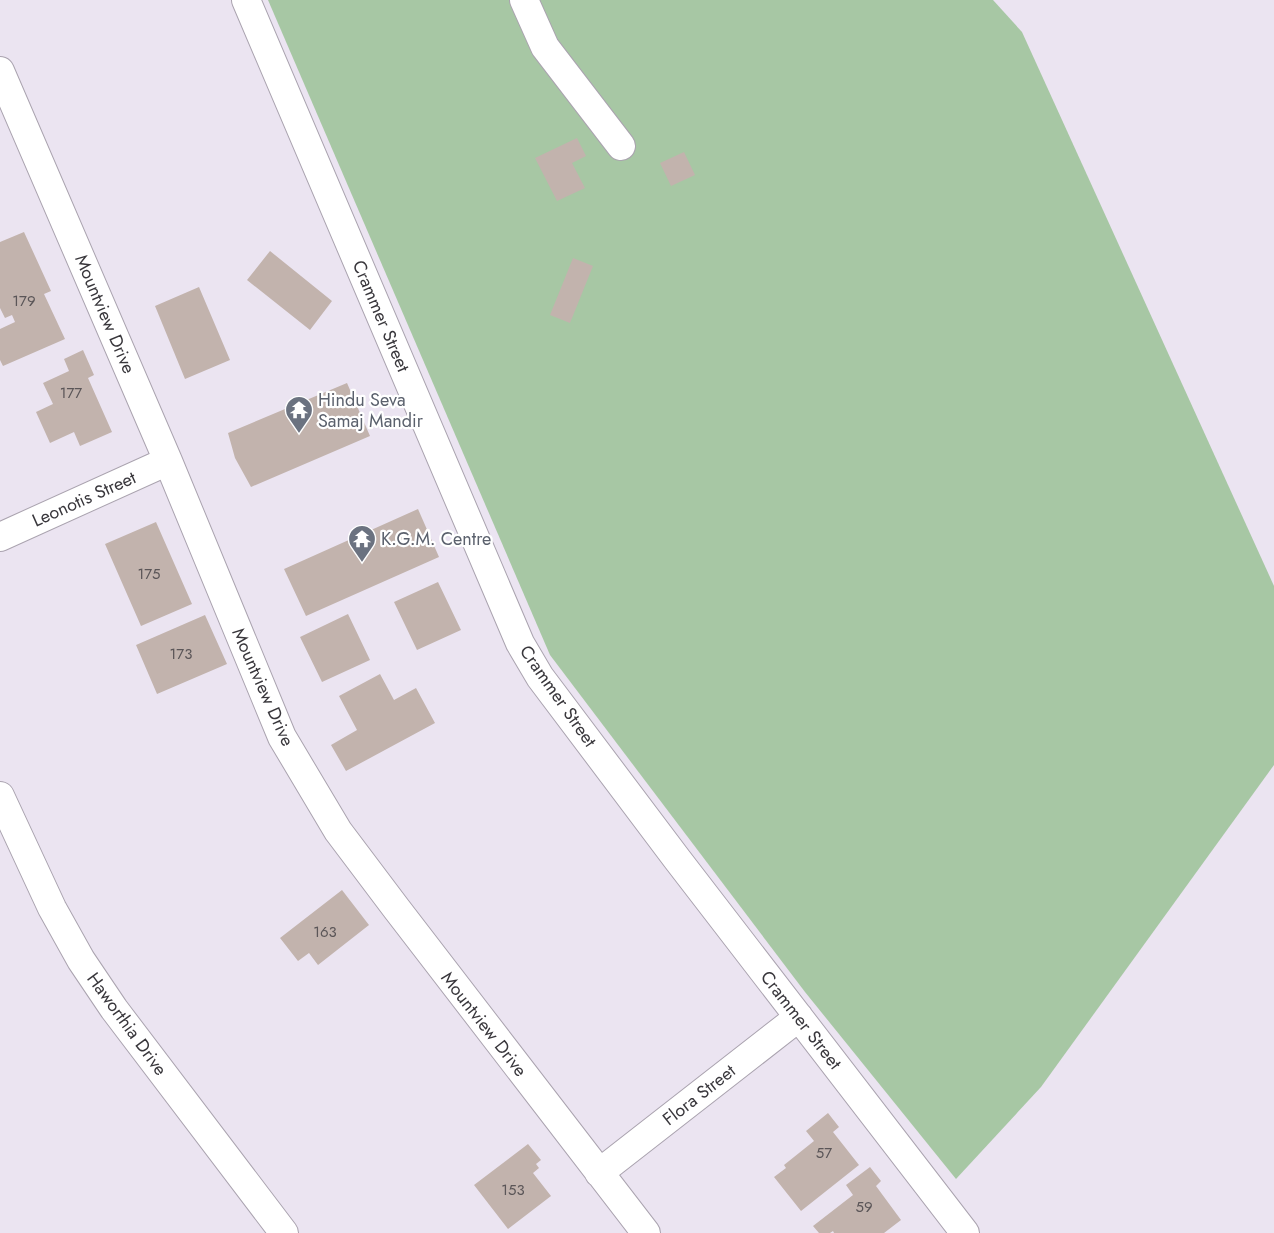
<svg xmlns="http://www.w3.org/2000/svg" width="1274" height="1233" viewBox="0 0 1274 1233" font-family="Jost,sans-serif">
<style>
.green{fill:#a7c7a4}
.building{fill:#c2b3ad}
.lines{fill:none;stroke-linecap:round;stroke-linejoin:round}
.minor-casing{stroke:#aaa3af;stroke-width:30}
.minor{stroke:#fff;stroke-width:28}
.labels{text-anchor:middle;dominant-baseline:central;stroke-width:4.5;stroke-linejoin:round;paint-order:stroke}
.number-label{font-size:15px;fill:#5b5658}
.street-label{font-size:18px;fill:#39373c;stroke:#fff}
.worship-label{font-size:18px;fill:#5b616d;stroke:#fff;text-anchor:start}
</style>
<rect width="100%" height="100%" fill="#ebe4f1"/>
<!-- green -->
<path class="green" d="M268,0H993L1022,32L1274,586V765L1041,1087L956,1179L805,992L550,655Z"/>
<!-- building -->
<path class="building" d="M577,138L586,156L572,163L585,188L557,201L535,158Z
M684,152L695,175L671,186L660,163Z
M24,232L51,291L44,294L65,339L3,366L0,360V329L15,322L12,315L5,318L0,308V242Z
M270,251L332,301L310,330L247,280Z
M573,258L593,266L570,323L550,315Z
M199,287L230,360L185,379L155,306Z
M83,350L94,375L88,378L112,432L80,446L74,432L50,443L36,412L53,404L43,383L69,371L64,359Z
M347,383L370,436L251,487L235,458L228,433Z
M418,509L439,557L306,616L284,569Z
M156,522L192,604L141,626L105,544Z
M438,582L461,630L417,650L394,602Z
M348,614L370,660L322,682L300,637Z
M205,615L227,664L157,694L136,645Z
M380,674L394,700L416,688L435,723L346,771L331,745L357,730L339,696Z
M342,890L369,925L318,965L309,953L298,961L280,938Z
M828,1113L839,1127L833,1132L859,1165L801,1211L774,1177L786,1168L784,1165L814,1141L806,1131Z
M528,1144L541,1160L536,1164L539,1168L533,1173L551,1196L508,1229L474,1185Z
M870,1167L881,1181L876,1186L901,1220L884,1233H834L833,1231L830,1233H819L813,1226L853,1195L846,1185Z"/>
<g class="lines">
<defs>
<path id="minor" d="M246,0L520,643L540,677L677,859L965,1233
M524,0L545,47L621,146
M0,71L168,461L282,737L338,831L396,908L646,1233
M0,537L168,461
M0,796L52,908L81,960L114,1009L284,1233
M599,1173L799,1017"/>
</defs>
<!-- minor casing -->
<use href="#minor" class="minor-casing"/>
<!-- minor -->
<use href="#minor" class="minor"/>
</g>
<!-- icons -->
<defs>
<symbol id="temple-pin" viewBox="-11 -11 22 30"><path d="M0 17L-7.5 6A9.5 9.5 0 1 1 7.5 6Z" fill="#6b7280" stroke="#fff"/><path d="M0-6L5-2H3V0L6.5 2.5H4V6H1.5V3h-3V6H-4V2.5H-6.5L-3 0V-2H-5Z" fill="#fff"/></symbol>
</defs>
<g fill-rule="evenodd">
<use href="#temple-pin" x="283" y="394" width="32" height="43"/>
<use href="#temple-pin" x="346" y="523" width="32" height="43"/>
</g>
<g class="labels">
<!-- number labels -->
<g class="number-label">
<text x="24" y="301">179</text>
<text x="71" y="393">177</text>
<text x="149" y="574">175</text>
<text x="181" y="654">173</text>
<text x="325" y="932">163</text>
<text x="824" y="1153">57</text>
<text x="513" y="1190">153</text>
<text x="864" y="1207">59</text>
</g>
<!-- street labels -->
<g class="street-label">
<text transform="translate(105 314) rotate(67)">Mountview Drive</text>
<text transform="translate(381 316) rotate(67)">Crammer Street</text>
<text transform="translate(84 499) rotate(-24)">Leonotis Street</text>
<text transform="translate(263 687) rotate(66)">Mountview Drive</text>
<text transform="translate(558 696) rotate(55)">Crammer Street</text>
<text transform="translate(801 1020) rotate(52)">Crammer Street</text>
<text transform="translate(127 1024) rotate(54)">Haworthia Drive</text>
<text transform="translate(484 1024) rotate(52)">Mountview Drive</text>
<text transform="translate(699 1095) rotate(-38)">Flora Street</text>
</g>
<!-- worship labels -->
<g class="worship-label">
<text x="318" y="400">Hindu Seva<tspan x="318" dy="21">Samaj Mandir</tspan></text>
<text x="381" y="539">K.G.M. Centre</text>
</g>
</g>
</svg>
